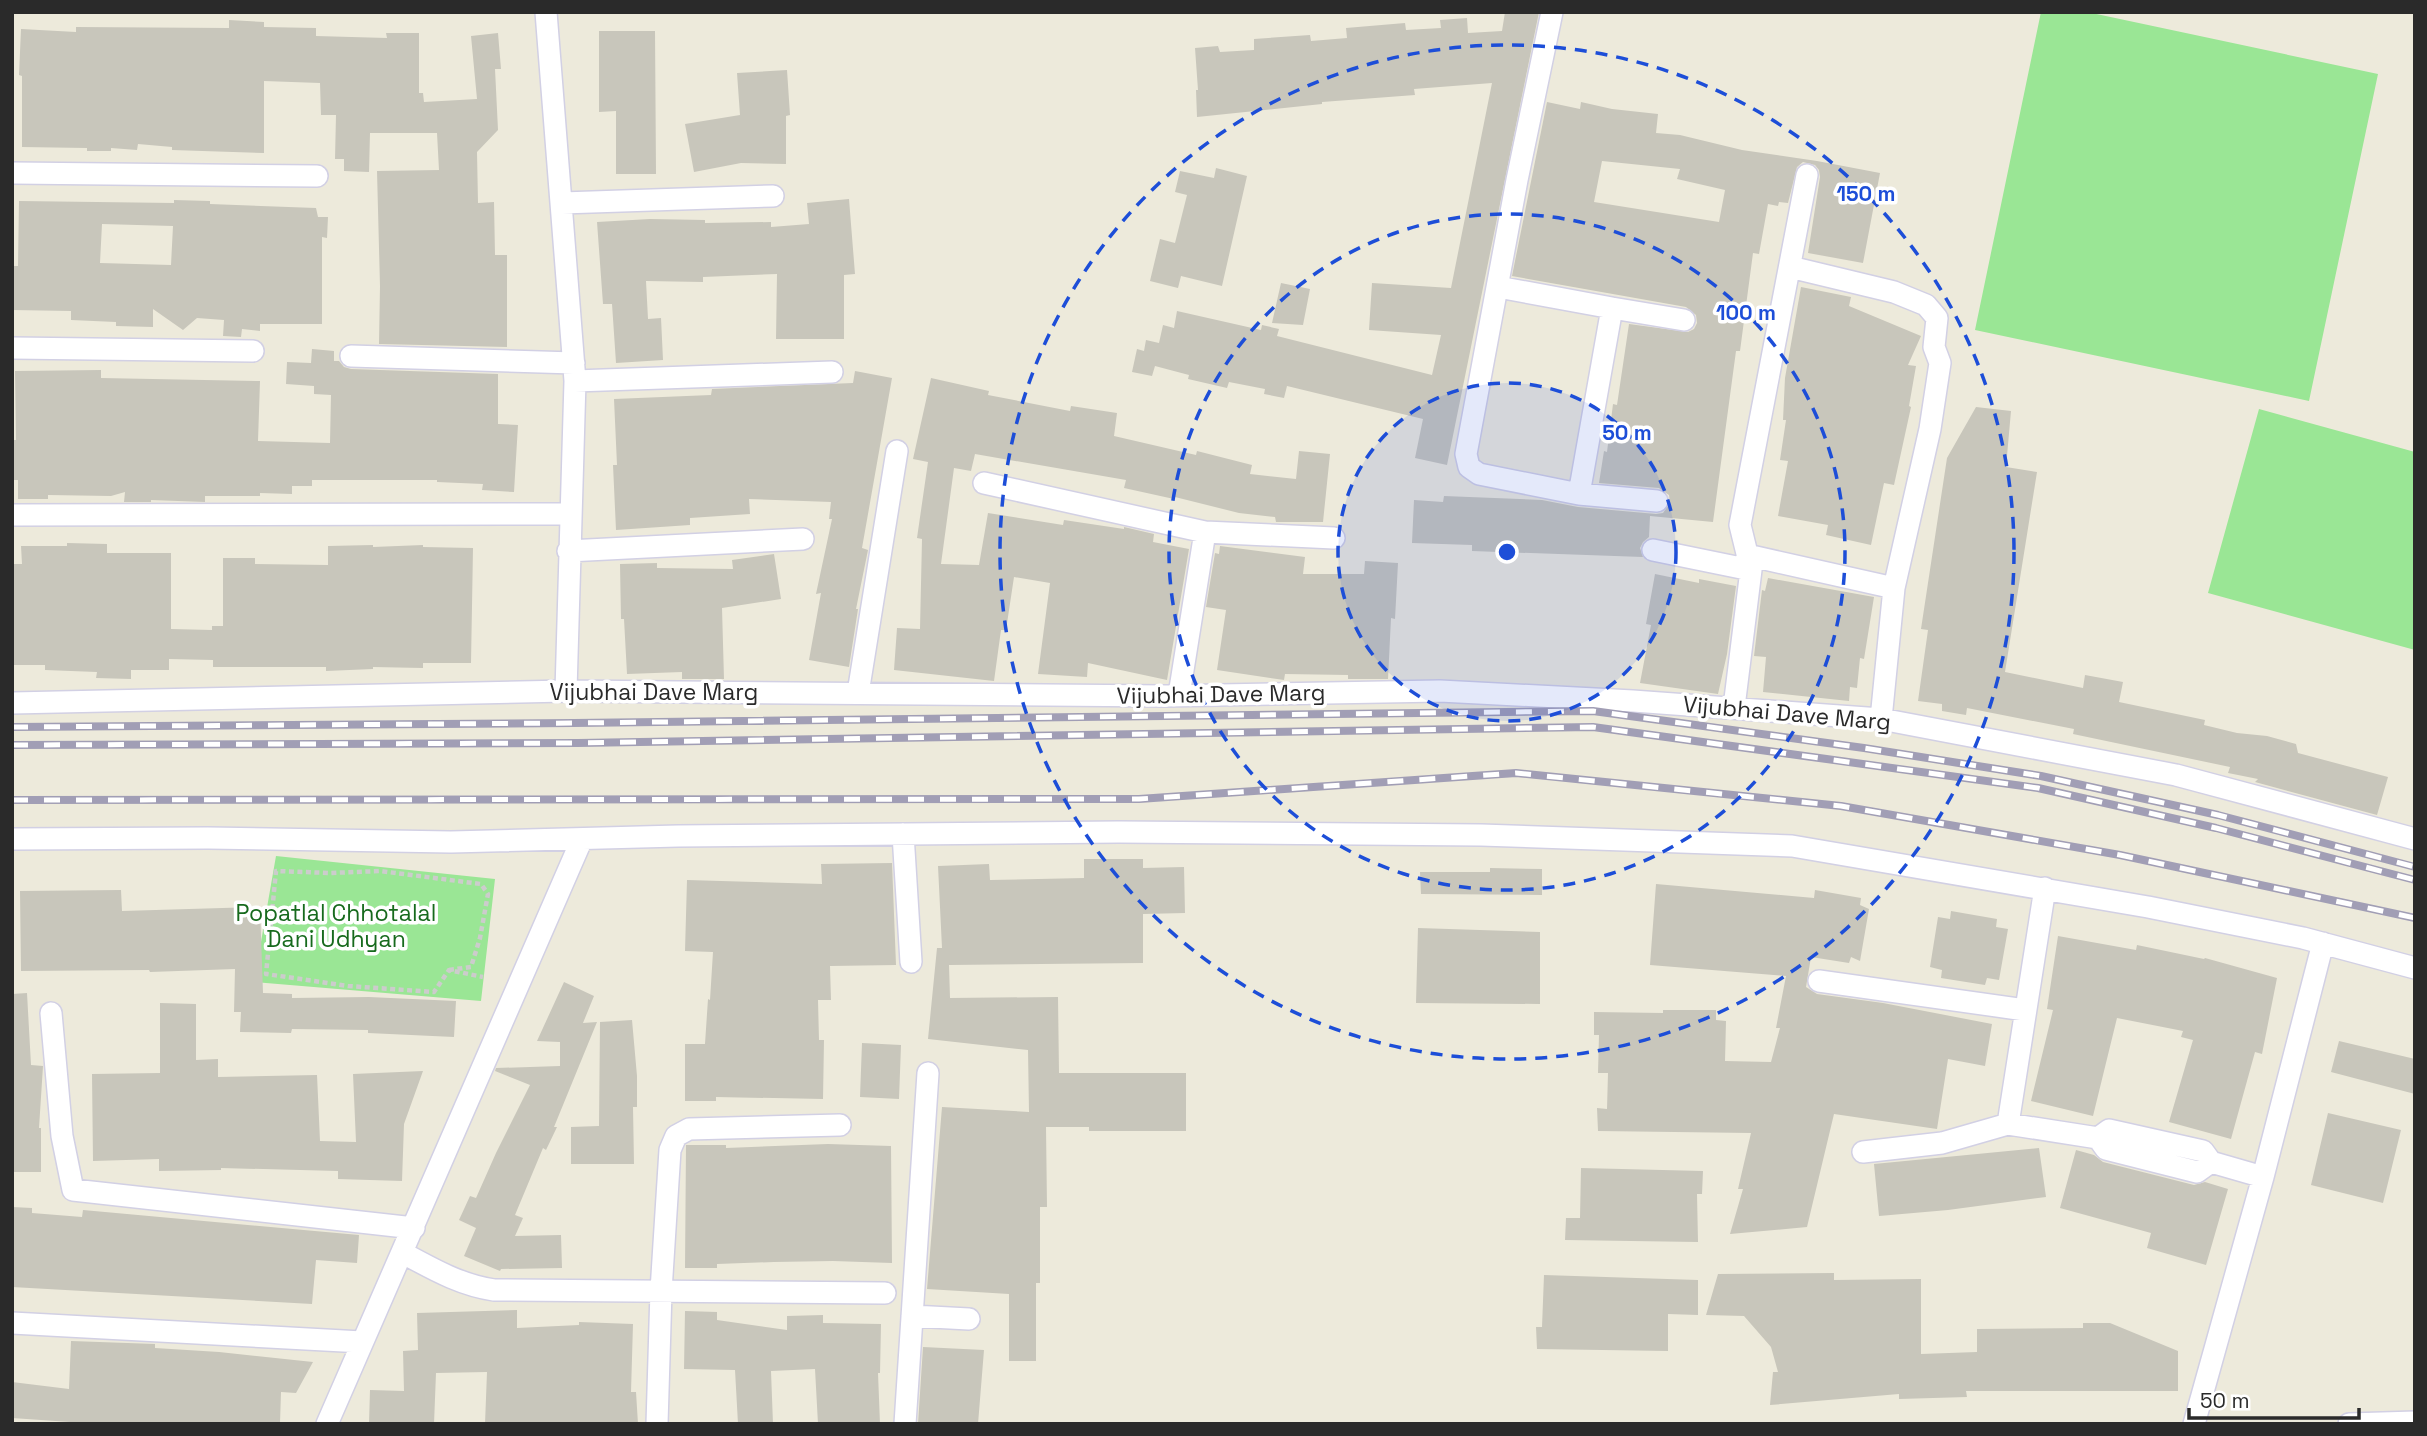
<svg xmlns="http://www.w3.org/2000/svg" width="2427" height="1436" viewBox="0 0 2427 1436" font-family="'Space Grotesk',sans-serif">
<style>
.green{fill:#9ae695}
.building{fill:#c8c6bb;fill-rule:evenodd}
.lines{fill:none;stroke-linecap:round;stroke-linejoin:round}
.minor-casing{stroke:#d2d0e4;stroke-width:24}
.path{stroke:#ccc;stroke-width:4.5;stroke-dasharray:5 3.5;stroke-linecap:butt}
.minor{stroke:#fff;stroke-width:21}
.rail-casing{stroke:#a19eb5;stroke-width:8}
.rail{stroke:#fff;stroke-width:5;stroke-dasharray:16;stroke-linecap:butt}
.ring{fill:none;stroke:#1d4ed8;stroke-width:3.5;stroke-dasharray:12 9}
.labels{text-anchor:middle;dominant-baseline:central;stroke-width:7;stroke-linejoin:round;paint-order:stroke}
.street-label{font-size:23px;fill:#2a2a2a;stroke:#fff}
.park-label{font-size:23px;fill:#176a1d;stroke:#fff}
.centre{fill:#1d4ed8;stroke:#fff;stroke-width:3.5}
.ring-label{font-size:21px;text-anchor:middle;font-weight:bold;fill:#1d4ed8;stroke:#fff;stroke-width:7;stroke-linejoin:round;paint-order:stroke}
</style>
<rect width="100%" height="100%" fill="#edeadb"/>
<!-- green -->
<path class="green" d="M2041,12H2087L2378,74L2309,401L1975,330Z
M2259,409L2415,452V650L2208,593Z
M276,856L495,879L481,1001L254,982Z"/>
<!-- building -->
<path class="building" d="M1505,12H1539L1447,465L1415,458L1423,419L1287,386L1284,398L1264,394L1265,389L1229,382L1227,388L1188,379L1189,375L1155,366L1152,376L1132,372L1137,349L1144,351L1146,340L1159,343L1163,325L1174,328L1177,311L1261,330L1262,325L1279,329L1277,336L1432,375L1441,335L1369,330L1372,283L1451,288L1492,83L1414,89L1415,95L1322,102V104L1197,117L1196,90H1198L1195,48L1218,46L1220,52L1254,50V39L1310,35L1311,41L1347,38L1346,28L1405,23L1406,30L1441,28L1440,20L1467,18L1468,33L1502,31Z
M229,20L264,22V27L316,28V36L387,38L386,33H419V93H423L424,102L477,99L471,36L498,33L501,69H495L498,130L477,152L478,203L494,202L495,255H507V347L379,344L380,286L377,171L439,170L437,133H370L369,172L344,171V159H335L336,115H321L320,83L264,81V153L172,150V147L138,144L137,150L111,148V151H87V148L22,147V76L19,75L21,29L76,32V27L229,28Z
M599,31H655L656,174H616V111L599,112Z
M787,70L790,115L786,116V164L741,163L694,172L685,124L740,115L737,73Z
M1547,102L1580,109L1581,102L1612,109L1658,114L1656,133L1680,135L1742,150L1817,161L1880,173L1863,263L1808,253L1820,177L1819,170L1815,165L1803,162L1797,167L1788,203L1779,202L1778,206L1768,204L1759,254L1753,253L1740,351H1736L1713,522L1650,516L1649,537L1643,542L1640,548L1643,557L1472,551V545L1412,543L1414,500L1443,502L1444,496L1542,500L1578,507L1656,514L1663,513L1670,503L1669,495L1659,488L1599,483L1604,451L1607,452L1613,404L1617,405L1629,324L1688,332L1694,329L1697,323L1696,315L1686,307L1512,276ZM1602,161L1680,169L1677,179L1725,190L1719,222L1594,202Z
M1216,168L1247,176L1222,286L1181,276L1178,288L1150,281L1160,239L1175,243L1187,195L1175,192L1180,171L1214,178Z
M849,199L855,274L844,275V339H776L777,274L703,277V282L646,281L648,319L661,318L663,360L616,363L612,304H603L597,222L650,219L705,220V223L771,222V227L809,224L807,203Z
M174,200L210,201V204L316,208L318,217H328L327,238L322,237V324H260V331L242,329L241,337L223,336L224,320L197,318L183,330L153,309V327L116,326V322L71,320V311L12,310L13,266H18L19,201L174,203ZM102,224L173,226L171,265L100,263Z
M1281,283L1310,289L1303,325L1272,323Z
M1801,287L1851,297L1849,306L1921,336L1908,365L1916,366L1909,406L1911,407L1894,485L1884,483L1871,545L1826,535L1828,525L1778,516L1788,461L1780,460L1786,420H1783L1785,378Z
M312,349L334,351V361H339L344,367L351,369L498,374V424L518,425L514,492L482,490L483,484L437,482V480H312V486H292V494L260,493V496H205V502L151,500V502H124L125,492L111,496L48,495V499H18V480H13V440H16L15,371L101,370V378L260,381L258,441L330,443L331,395L314,394V386L286,384L287,362L311,363Z
M855,371L892,378L862,548L868,550L856,609H858L849,667L809,660L821,593L816,594L832,519H829L831,502L749,499L750,514L690,518V525L616,530L613,465H617L614,399L711,395L712,389L853,383Z
M931,378L989,391L988,395L1070,411L1071,406L1117,413L1114,436L1196,455L1197,451L1252,465L1250,474L1296,479L1299,451L1330,454L1323,522H1276L1275,517L1239,513L1175,497L1174,499L1124,488L1126,480L975,454L971,471L954,468L941,564L979,565L988,513L1063,525L1064,520L1124,529V527L1154,534L1153,542L1189,549L1167,680L1088,663L1087,677L1038,674L1050,583L1014,577L1006,630H1001L994,681L894,670L897,628L920,629L922,539L917,538L928,462L913,459Z
M1976,407L2011,411L2006,467L2037,472L2005,672L2083,688L2085,675L2123,682L2119,702L2205,720L2204,725L2237,733L2267,736L2296,744L2298,753L2388,777L2377,815L2255,782L2258,779L2228,773L2230,767L2073,734L2074,729L1967,708L1966,715L1942,711V704L1918,701L1928,630L1921,629L1947,458Z
M67,543L107,544V553H171V629L212,630V626H223V558H255V564L328,565V546L373,545V547L423,545V547L473,548L471,663H423V668L373,667V669L326,671V667H213V660L169,659V670H131V679L96,678L97,672L45,670V665H12V564H22L21,546H67Z
M1220,546L1305,557L1303,574H1364L1365,561L1398,563L1395,619L1391,618L1388,679H1348V675L1285,674L1284,680L1217,670L1226,610L1206,607L1215,553L1219,554Z
M774,554L781,599L722,608L724,679H682V672L627,674L624,619H621L620,564L657,563V568L733,569L732,560Z
M1655,574L1699,583V579L1736,586L1727,654L1718,694L1640,683L1651,625L1646,624Z
M1768,578L1874,597L1864,659L1860,658L1857,688L1850,687L1849,701L1763,692L1766,657L1754,656L1762,590L1765,591Z
M1084,859H1143V868L1184,867L1185,913L1143,914V963L949,965L950,998L1058,997L1059,1073H1186V1131H1089V1127H1046L1047,1207H1040V1283H1036V1361H1009V1294L927,1289L942,1107L1029,1112L1028,1050L928,1039L937,948H942L938,866L989,864L990,880L1084,878Z
M892,863L896,965L830,966L831,1000H818L819,1040H824L823,1099L716,1097V1101H685V1044H705L708,999L710,1000L713,952L685,951L687,880L822,884L821,864Z
M1490,868L1542,869V895L1421,894L1420,872H1490Z
M1656,884L1814,898L1815,890L1861,898L1860,905L1869,909L1860,961L1851,957L1849,963L1811,957L1806,987L1817,994L1883,1003L1992,1024L1985,1066L1948,1059L1937,1129L1834,1114L1807,1227L1730,1234L1743,1189H1738L1751,1133L1598,1131L1597,1108L1607,1109L1608,1073H1598L1599,1035H1594V1012L1663,1013V1010H1716V1020L1726,1021L1725,1061L1771,1062L1780,1028H1776L1786,976L1650,965Z
M121,890L122,911L260,907L263,993L292,994V998L369,997L456,1001L454,1037L368,1033V1030L292,1029L291,1033L240,1032L241,1012H234L235,969L150,972L149,970L21,971L20,891Z
M1951,911L1997,919L1996,927L2008,929L1999,980L1987,978L1985,985L1941,978L1942,970L1930,967L1938,917L1950,919Z
M1418,928L1540,932V1004L1416,1003Z
M2058,936L2136,950L2137,945L2204,959L2205,958L2277,978L2262,1054L2255,1052L2231,1139L2169,1122L2193,1040L2181,1037L2183,1031L2117,1018L2093,1116L2031,1101L2053,1010L2047,1009Z
M564,982L594,996L583,1023L597,1022L554,1127H557L546,1150L543,1148L515,1215L523,1218L515,1236L561,1235L562,1268L501,1269L500,1271L464,1256L476,1228L459,1220L470,1196L476,1198L496,1153L530,1085L495,1071L496,1068L560,1066V1042L537,1041Z
M27,993L31,1065L43,1066L39,1128H41V1172H12V994Z
M160,1003L196,1004V1060L218,1059V1077L317,1075L320,1141L356,1142L353,1074L423,1071L404,1124L402,1181L338,1179V1171L221,1168V1170L159,1171V1159L93,1161L92,1074L160,1073Z
M632,1020L637,1076V1107H633L634,1164H571V1127L599,1126L600,1022Z
M2339,1041L2415,1059V1094L2331,1072Z
M862,1043L901,1045L899,1099L860,1097Z
M2328,1113L2401,1130L2383,1203L2311,1185Z
M828,1144L891,1146L892,1263L833,1261L774,1262L717,1264V1268H685L686,1145H726V1148Z
M2039,1148L2046,1197L1948,1210L1879,1216L1874,1164Z
M2076,1150L2094,1155L2103,1162L2194,1185L2205,1182L2228,1189L2206,1265L2147,1248L2151,1233L2060,1208Z
M1581,1168L1703,1171L1702,1194H1697L1698,1242L1565,1240L1566,1218H1580Z
M12,1207L32,1208V1213L82,1217L83,1210L359,1235L357,1263L316,1260L312,1304L12,1287Z
M1834,1273V1280L1921,1279V1354L1977,1352V1329L2083,1328V1323H2110L2178,1351V1391H1966L1967,1397L1899,1399V1394L1770,1405L1773,1372H1778L1771,1347L1744,1316L1706,1315L1718,1274Z
M1544,1275L1698,1280V1315L1668,1314V1351L1537,1349L1536,1327H1542Z
M517,1310V1328L579,1325V1322L633,1324L631,1392H636L638,1424H485L487,1372L436,1373L434,1424H369L370,1390L404,1391L403,1351L418,1350L417,1313Z
M685,1311L717,1312V1320L787,1330V1316L823,1315V1323L881,1324L880,1373H878L880,1424H818L815,1369L771,1371L773,1424H738L735,1370L684,1369Z
M71,1341L155,1344V1348L219,1352L313,1362L296,1393L281,1392L280,1423L99,1424L12,1418V1382L69,1389Z
M923,1347L984,1350L978,1424H918Z"/>
<g class="lines">
<defs>
<path id="minor" d="M546,12L575,381L566,691
M12,173L317,176
M562,203L773,196
M1790,267L1894,292L1926,305L1937,318L1934,347L1940,363L1930,429L1894,588L1881,719
M1498,287L1612,308L1579,494L1479,474L1469,467L1466,454L1517,180L1552,12
M1612,308L1684,320
M12,348L253,351
M351,356L574,363
M575,381L832,372
M984,483L1205,532L1334,538
M1579,494L1657,501
M12,515L571,514
M1653,550L1751,570
M568,551L803,539
M1747,555L1894,588
M858,693L897,451
M1179,695L1205,532
M12,703L566,691L1167,696L1440,691L1633,701L1881,719L2176,775L2415,839
M1734,707L1751,570L1740,525L1807,175
M903,834L911,962
M12,839L208,838L451,842L678,836L1119,832L1481,835L1792,846L2148,907L2303,938L2415,968
M1819,981L2025,1010
M51,1013L62,1136L73,1190L414,1228
M2008,1124L2045,888
M2098,1138L2109,1130L2203,1151L2211,1162L2263,1177
M1863,1152L1942,1143L2008,1124L2098,1138L2106,1149L2197,1172L2211,1162
M403,1253C433,1269 460,1285 494,1290L885,1293
M912,1316L969,1319
M12,1323L362,1342
M327,1424L582,839
M657,1424L661,1291L670,1150L676,1136L689,1129L840,1125
M905,1424L928,1073
M2194,1424L2263,1177L2323,943
M2349,1424L2415,1422"/>
</defs>
<!-- minor casing -->
<use href="#minor" class="minor-casing"/>
<!-- path -->
<path class="path" d="M449,970L471,967L480,938L488,894L481,884L380,871L330,873L276,871L266,974L348,986L434,992L449,970L483,977"/>
<!-- minor -->
<use href="#minor" class="minor"/>
<defs>
<path id="rail" d="M12,727L574,723L1593,711L1864,748L2041,776L2218,815L2415,867
M12,745L578,743L1593,727L2038,788L2216,828L2415,880
M12,800L1139,799L1516,773L1841,806L2120,855L2415,918"/>
</defs>
<!-- rail casing -->
<use href="#rail" class="rail-casing"/>
<!-- rail -->
<use href="#rail" class="rail"/>
</g>
<!-- distance rings -->
<circle cx="1507" cy="552" r="169" fill="#1d4ed8" fill-opacity=".12"/>
<g class="ring">
<circle cx="1507" cy="552" r="169"/>
<circle cx="1507" cy="552" r="338"/>
<circle cx="1507" cy="552" r="507"/>
</g>
<g class="labels">
<!-- street labels -->
<g class="street-label">
<text x="654" y="692">Vijubhai Dave Marg</text>
<text transform="translate(1221 694) rotate(-1)">Vijubhai Dave Marg</text>
<text transform="translate(1787 713) rotate(5)">Vijubhai Dave Marg</text>
</g>
<!-- park labels -->
<g class="park-label">
<text x="336" y="913">Popatlal Chhotalal<tspan x="336" dy="26">Dani Udhyan</tspan></text>
</g>
</g>
<circle cx="1507" cy="552" r="10" class="centre"/>
<g class="ring-label">
<text x="1866" y="201">150 m</text>
<text x="1746" y="320">100 m</text>
<text x="1627" y="440">50 m</text>
</g>
<!-- border -->
<rect width="2427" height="1436" fill="none" stroke="#2a2a2a" stroke-width="28"/>
<!-- scale -->
<path d="M2189 1408v10h170v-10" fill="none" stroke="#2a2a2a" stroke-width="3.5"/>
<text x="2200" y="1408" font-size="21" fill="#2a2a2a" stroke="#ffffff" stroke-width="5" paint-order="stroke">50 m</text>
</svg>
